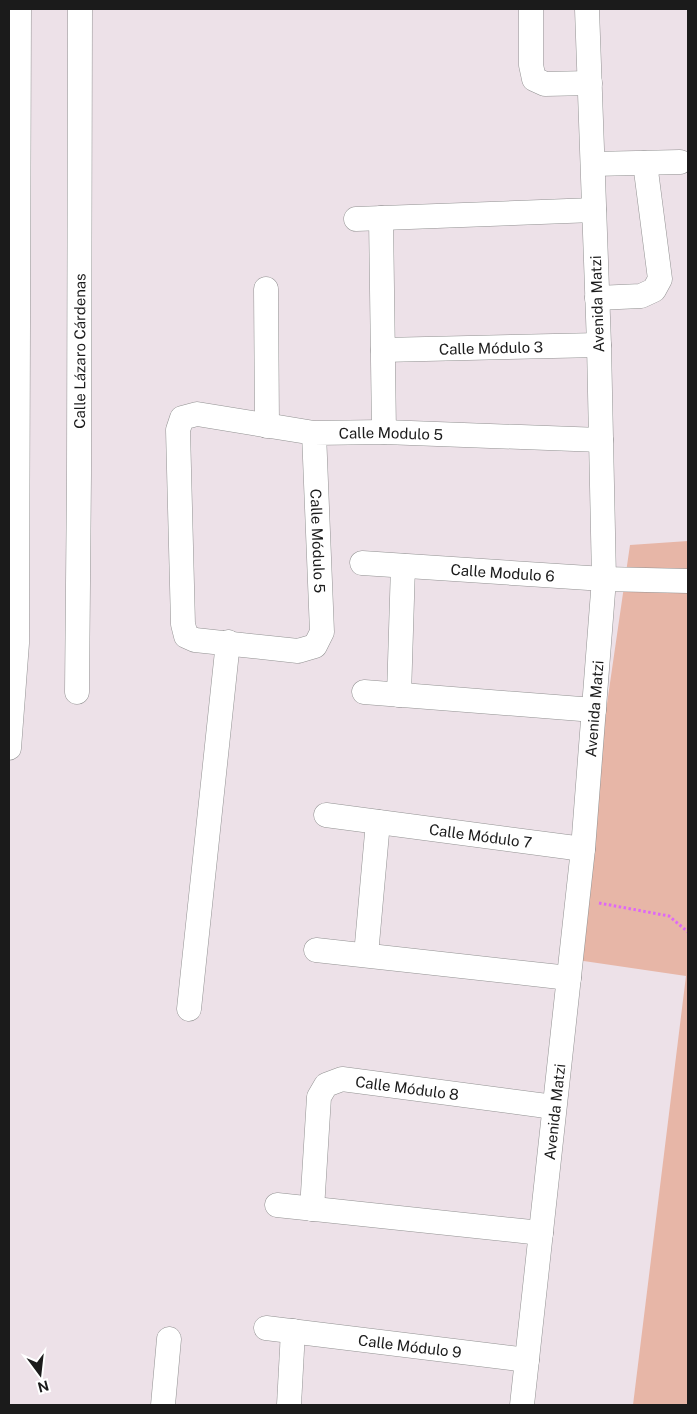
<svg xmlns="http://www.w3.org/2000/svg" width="697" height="1414" viewBox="0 0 697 1414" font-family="'Public Sans',sans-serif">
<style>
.grass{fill:#e7b6a7}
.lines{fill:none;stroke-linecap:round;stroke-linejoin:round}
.minor-casing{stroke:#929292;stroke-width:25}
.path{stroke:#de68f6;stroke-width:3;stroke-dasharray:2.5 2.5;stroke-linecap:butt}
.minor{stroke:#fff;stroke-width:24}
.labels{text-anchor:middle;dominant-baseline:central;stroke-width:5;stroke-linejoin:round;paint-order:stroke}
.street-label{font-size:15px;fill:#1b1b1b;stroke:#fff}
</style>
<rect width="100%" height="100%" fill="#ede1e8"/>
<!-- grass -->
<path class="grass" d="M688,541V1405H633L686,976L570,959L630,545Z"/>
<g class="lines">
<defs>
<g id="minor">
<path d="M531,9V65L534,79L545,84L590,83"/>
<path d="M593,164L680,162"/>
<path d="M381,218L384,432"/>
<path d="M356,219L594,210"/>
<path d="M266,289L267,426"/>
<path d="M597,298L641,296L654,290L660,279L645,163"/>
<path id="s1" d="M383,350L599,345"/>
<path id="s2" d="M314,433L322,632L315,646L298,651L195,640L186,636L183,624L178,430L182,418L197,414L314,433L384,432L601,440"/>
<path id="s3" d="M362,563L604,579L688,581"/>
<path id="s4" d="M77,692L79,475L80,9"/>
<path d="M364,692L594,710"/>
<path d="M399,695L403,566"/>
<path d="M9,748L17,643L19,9"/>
<path id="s5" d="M326,815L583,849"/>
<path d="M316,950L569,978"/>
<path d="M366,955L378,822"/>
<path d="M189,1009L228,642"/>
<path d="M277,1205L541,1233"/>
<path id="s6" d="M312,1209L319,1097L326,1085L342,1079L554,1107"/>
<path id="s7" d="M266,1328L527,1360"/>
<path d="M163,1405L169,1339"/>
<path d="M289,1405L293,1331"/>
<path id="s8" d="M522,1405L583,849L604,579L599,345L587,9"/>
</g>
</defs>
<!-- minor casing -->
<use href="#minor" class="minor-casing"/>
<!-- path -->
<path class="path" d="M599,903L669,916L688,932"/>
<!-- minor -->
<use href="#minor" class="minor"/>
</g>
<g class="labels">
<!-- street labels -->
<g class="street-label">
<text transform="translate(597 304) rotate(-92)">Avenida Matzi</text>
<text stroke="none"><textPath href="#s1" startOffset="108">Calle Módulo 3</textPath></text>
<text stroke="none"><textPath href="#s4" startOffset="341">Calle Lázaro Cárdenas</textPath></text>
<text stroke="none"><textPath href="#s2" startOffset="776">Calle Modulo 5</textPath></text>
<text stroke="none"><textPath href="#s2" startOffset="108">Calle Módulo 5</textPath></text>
<text stroke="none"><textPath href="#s3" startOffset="141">Calle Modulo 6</textPath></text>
<text stroke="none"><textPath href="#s8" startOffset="700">Avenida Matzi</textPath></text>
<text stroke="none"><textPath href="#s5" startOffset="156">Calle Módulo 7</textPath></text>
<text stroke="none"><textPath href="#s6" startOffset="209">Calle Módulo 8</textPath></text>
<text stroke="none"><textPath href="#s8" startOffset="295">Avenida Matzi</textPath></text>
<text stroke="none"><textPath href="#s7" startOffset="145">Calle Módulo 9</textPath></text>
</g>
</g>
<!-- border -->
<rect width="697" height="1414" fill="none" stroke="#1b1b1b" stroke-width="20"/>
<!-- north arrow -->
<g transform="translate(40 1374) rotate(165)" stroke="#ffffff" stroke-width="4" paint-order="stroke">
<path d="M0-4L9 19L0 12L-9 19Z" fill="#1b1b1b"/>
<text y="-8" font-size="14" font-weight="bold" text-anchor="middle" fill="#1b1b1b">N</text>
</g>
</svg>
